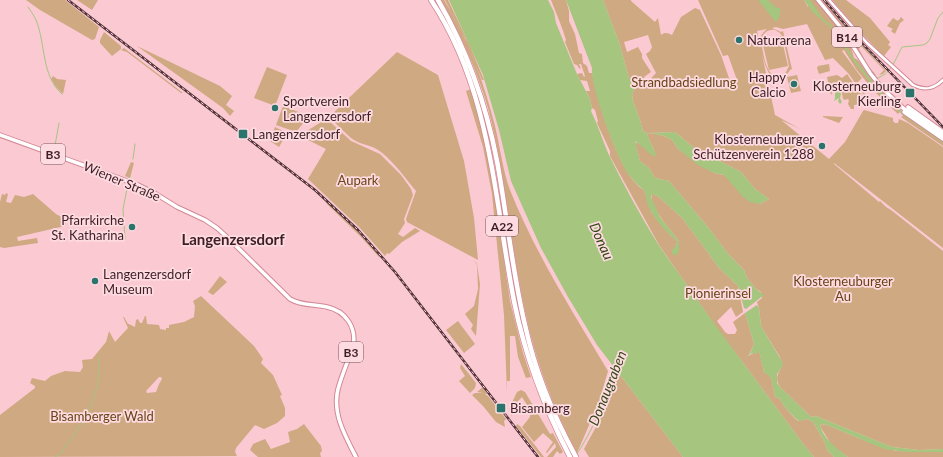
<svg xmlns="http://www.w3.org/2000/svg" width="943" height="457" viewBox="0 0 943 457" font-family="Lato,sans-serif">
<style>
.green{fill:#cfa982;fill-rule:evenodd}
.water{fill:#a6c57f}
.lines{fill:none;stroke-linecap:round;stroke-linejoin:round}
.stream{stroke:#a6c57f;stroke-width:1}
.canal{stroke:#a6c57f;stroke-width:2}
.tertiary-casing{stroke:#d48896;stroke-width:4.5}
.primary-casing{stroke:#d48896;stroke-width:5.5}
.motorway-casing{stroke:#d48896;stroke-width:6}
.tertiary{stroke:#fff;stroke-width:2.5}
.primary{stroke:#fff;stroke-width:3.5}
.motorway{stroke:#fff;stroke-width:4.5}
.rail-casing{stroke:#523137;stroke-width:2.5}
.rail{stroke:#fddbe0;stroke-width:1;stroke-dasharray:3;stroke-linecap:butt}
.poi-dot{fill:#2b746e;stroke:#fddbe0;stroke-width:1.5}
.labels{text-anchor:middle;dominant-baseline:central;stroke-width:3.5;stroke-linejoin:round;paint-order:stroke}
.shield{fill:#fddbe0;stroke:#77575c;stroke-width:1}
.shield-label{font-size:12px;font-weight:bold;fill:#3d1e24}
.poi-label{font-size:13px;fill:#3d1e24;stroke:#fddbe0;text-anchor:start}
.park-label{font-size:13px;fill:#674316;stroke:#fddbe0}
.street-label{font-size:13px;fill:#3d1e24;stroke:#fddbe0}
.water-label{font-size:14px;font-style:italic;fill:#334715;stroke:#fddbe0}
.quarter-label{font-size:15px;font-weight:bold;fill:#3d1e24;stroke:#fddbe0}
</style>
<rect width="100%" height="100%" fill="#fbc9d1"/>
<!-- green -->
<path class="green" d="M26,0H65L99,27L95,39L92,40L40,10Z
M77,0H98L92,10Z
M441,0H444C468,37 484,83 495,126C500,147 503,171 510,190C536,255 573,312 608,371L599,402L577,453C553,408 535,360 525,311C510,244 506,175 488,108C477,70 460,34 441,0Z
M445,0H448L470,46L484,80H482L465,38Z
M551,0H566L569,11V21L575,34L579,53L582,54L583,63L587,66L589,73H592C598,101 619,176 644,190L652,213L670,235L677,241V243L672,253L679,241C672,231 648,206 652,194L659,197L682,218L706,250L718,267L738,286L743,312L736,317L731,307L717,321L725,332L728,334H735L737,330L733,322L745,313L754,344L748,356L759,350L764,372L771,377L775,397L780,399C782,405 793,417 798,421L807,419L813,422L825,443L827,450L834,457H814L804,445L744,364L721,334L659,245L610,156V151L597,123L598,121L595,110L592,108L590,99L586,91H590L587,81L580,80L577,74L582,73L584,77L585,76L581,64H579L581,69L579,68L577,65L574,64L565,42L566,40C562,26 556,13 551,0Z
M603,0H631V1L655,22L658,18L661,35C665,32 668,33 672,35L681,17L695,8L700,10L721,55L731,84L737,80L728,55L723,56L698,0H804L808,7L810,0H816L844,34L850,44L854,58C860,60 861,65 865,70C875,85 888,98 902,109L898,114L873,90L856,69L844,50L842,51L861,77L862,78L857,83L870,101L869,102L848,73L833,58L825,60L807,24L783,29L776,27L772,28L781,32L783,31L792,69L790,70C786,77 779,80 771,76C766,71 759,47 760,39C761,34 764,32 767,29L757,31L775,115L800,129L781,120L829,159L845,142L863,111L864,110L893,118V121L895,123H898L899,119L908,123L943,147V248L834,163V164L879,202L880,201L886,207L891,210L943,251V449L919,450L892,447L816,416L811,417L780,387C775,379 777,374 782,367L780,357L761,326L759,308L757,302L762,298L761,292L756,289L747,278L744,270L729,255L708,227L669,181L655,178L649,168L640,161L635,142L655,152L647,135L649,133L655,134L664,136L672,140L678,149L714,173L724,175L760,204L769,199L755,189L741,172L693,147L675,132L647,133L643,131L640,120L633,101L632,95L635,88L634,84L629,78L619,42ZM775,30L780,33L783,37L789,66L785,74C766,84 764,55 761,42C762,34 767,29 775,30ZM648,35L652,47L650,51L646,54L656,73L646,84L644,77L651,72L642,58V54L638,47L627,52L624,42Z
M821,0H822L886,71L883,74L879,75L884,70L861,46L859,49L868,66L876,75L874,76L845,29Z
M832,0H846L870,18L890,42L888,45L891,47L884,56L861,33Z
M901,17L904,20L900,23L895,34L891,31L893,29L887,26L893,18L898,21Z
M104,32L121,46V49L112,56L100,43V40Z
M781,36L788,66L769,70L762,41Z
M137,46L220,86L232,96L226,105L234,111L230,116L223,108Z
M124,48L183,93H181L127,52L121,50Z
M397,52L438,75L464,161L474,218L478,260L407,222L406,219L416,191C405,178 395,163 381,152C373,145 360,145 351,138C344,132 338,125 331,119V117H329Z
M829,64L830,71L819,74L817,68L818,66Z
M267,67L287,75L275,106L254,98Z
M847,74L865,100L860,101L861,104L854,105V109H851L848,104L849,100L847,99L845,100L843,99L842,93L838,89L835,88L831,95L827,77L837,75L842,78Z
M797,75L801,91L791,93L787,77Z
M53,76L57,79L66,80L63,94L56,87L51,79Z
M471,89L485,143L494,191L510,301L523,353L531,377L526,378L518,357L515,336H510V381H507V393L504,315L492,194L483,147L466,91Z
M283,106L309,116L296,132L276,125Z
M905,114L943,141V146L901,117Z
M823,116L843,117L839,123L823,117Z
M326,119L328,120L351,141L380,154L401,175L411,189L413,195L404,219L405,223L398,234L403,237L415,228L420,231L402,242L389,254L387,253L385,256L360,228L308,179L326,149L302,137V134Z
M275,127L287,133L279,147L270,141Z
M131,162L134,163L130,178L125,176Z
M6,193L8,194L6,202L11,203L15,195L24,197L33,194L56,214L67,220L65,226L17,237L18,241L37,238L38,243L4,248L0,247V202L2,194L5,195Z
M327,202L356,229L380,256L379,257L361,237L326,203Z
M473,259L477,264L480,284L476,336L471,329L473,325L465,314L474,306L478,289L477,265Z
M220,276L227,282L213,295L208,292Z
M201,296L254,346L263,359L261,363L273,375L282,395L280,396L285,408V416L277,423L264,429L255,425L236,448L235,452L237,456L0,457V415L35,388V386L30,383L32,378L45,381L51,376L65,371L80,372L83,367L82,360L92,359L106,342L109,331L115,342L128,328L123,317H124L128,324H129L135,327L136,320L138,319L140,323H142L145,316H146L147,324L159,325L160,329L166,330V328H169V325L184,322L194,317L195,306L193,301ZM159,377H161L162,379L159,384L156,392L147,393L146,391Z
M458,321L475,344L464,353L446,330Z
M461,364L476,383L475,388L470,393L459,381L465,376L460,368Z
M617,374L620,375L683,457H589L584,449L597,425Z
M483,387L487,394H485L488,396L506,419L504,421L505,427L496,422L483,406L472,395L475,393H483L477,392Z
M521,390L525,392L550,434L553,433L563,452L560,454L557,451L553,457H547L556,447L555,443L547,453L546,452L553,442L543,433L534,442L522,427L530,417L531,411L522,397C517,402 510,409 512,417L509,409L517,392Z
M304,424L321,446L322,451L320,453L321,457H258L250,450L253,444L265,439L271,449L290,442L288,432L297,429Z
M517,424L520,426L544,457H541L516,426Z
M820,424L827,425L863,440L896,451L943,452V457H848L833,447L821,428Z"/>
<!-- water -->
<path class="water" d="M449,0H548L554,12L556,23L577,74L590,99L592,108L591,111C598,125 602,139 608,153C623,184 640,215 658,244C668,259 679,273 689,288C726,341 766,393 804,445L814,457H683L597,345L568,297L541,248L511,181L499,130L483,75Z
M566,0H603L619,42L629,78L634,84L635,88L632,95L633,101L640,120L643,131L647,133L675,132L693,147L741,172L755,189L769,199L760,204L750,202L743,197L724,175L714,173L698,165L678,149L672,140L664,136L655,134L649,133L647,135L655,152L656,156H653L635,141L640,161L649,168L655,178L669,181L708,227L729,255L744,270L747,278L756,289L764,295L746,309L744,308L738,286L718,267L706,250L682,218L659,197L652,194L651,197L660,217L679,241V252L676,255H673C670,250 674,248 677,244V241C665,231 654,219 648,205C646,200 646,195 644,190C639,187 633,180 629,175C617,159 590,86 592,68Z
M758,0H768L777,8H780C781,12 780,19 776,21L774,20Z
M804,0H810L821,16L813,13Z
M838,89L841,94L840,98L842,102L840,104L838,101L839,98L834,101L835,98V90Z
M757,305L759,308L761,326L783,363L782,367L777,374V383L780,387L811,417L816,416L892,447L919,450L943,449V452H906L884,449L827,425L820,424C822,438 838,449 848,457H834L827,450L825,443L813,422L807,419L799,421C793,417 782,405 780,399L775,397L771,378L764,372L759,351L757,354L752,353L747,356V355L750,353L754,344L745,313Z"/>
<g class="lines">
<!-- stream -->
<path class="stream" d="M28,7C31,11 34,16 36,20C46,44 41,76 62,94
M869,80C873,79 878,78 882,76C892,71 897,56 902,47L923,45L927,43L930,39L938,18L943,12
M54,151L59,123
M133,159L135,144
M129,178L130,176
M125,239L123,209L128,184
M576,455C589,436 599,415 606,393C609,384 610,375 613,366
M55,457L62,452L66,445L73,437L79,426L86,419L98,384L99,356"/>
<!-- canal -->
<path class="canal" d="M816,14L834,29L853,59L879,91L903,114L943,142"/>
<defs>
<path id="tertiary" d="M829,0L867,43L913,85C925,91 934,89 943,80"/>
<path id="primary" d="M818,0L842,29L870,73L881,87L903,108L943,136
M908,107L943,132
M904,112L943,139
M0,135L138,185L156,194L177,207L205,220L217,228L228,238L290,299C302,306 314,304 327,307C346,311 357,328 353,347C348,361 342,374 338,389C332,413 345,436 356,457"/>
<path id="motorway" d="M431,0C491,90 494,198 514,301C525,356 544,407 570,457
M438,0C467,50 486,104 497,161C507,215 512,271 525,325C535,371 553,415 576,457"/>
</defs>
<!-- tertiary casing -->
<use href="#tertiary" class="tertiary-casing"/>
<!-- primary casing -->
<use href="#primary" class="primary-casing"/>
<!-- motorway casing -->
<use href="#motorway" class="motorway-casing"/>
<!-- tertiary -->
<use href="#tertiary" class="tertiary"/>
<!-- primary -->
<use href="#primary" class="primary"/>
<!-- motorway -->
<use href="#motorway" class="motorway"/>
<defs>
<path id="rail" d="M68,0L315,190L358,230L395,272L538,457
M824,0L856,37L943,127"/>
</defs>
<!-- rail casing -->
<use href="#rail" class="rail-casing"/>
<!-- rail -->
<use href="#rail" class="rail"/>
</g>
<!-- markers -->
<g class="poi-dot">
<circle cx="739" cy="40" r="4"/>
<circle cx="794" cy="84" r="4"/>
<rect x="905" y="88" width="10" height="10" rx="2"/>
<circle cx="275" cy="108" r="4"/>
<rect x="238" y="129" width="10" height="10" rx="2"/>
<circle cx="822" cy="146" r="4"/>
<circle cx="132" cy="227" r="4"/>
<circle cx="95" cy="281" r="4"/>
<rect x="496" y="403" width="10" height="10" rx="2"/>
</g>
<g class="labels">
<!-- shield labels -->
<g class="shield">
<rect x="832" y="27" width="30" height="20" rx="3"/>
<rect x="41" y="144" width="24" height="20" rx="3"/>
<rect x="486" y="216" width="32" height="20" rx="3"/>
<rect x="339" y="342" width="24" height="20" rx="3"/>
</g>
<g class="shield-label">
<text x="847" y="37">B14</text>
<text x="53" y="154">B3</text>
<text x="502" y="226">A22</text>
<text x="351" y="352">B3</text>
</g>
<!-- poi labels -->
<g class="poi-label">
<text x="747" y="40">Naturarena</text>
<text x="786" y="77" text-anchor="end">Happy<tspan x="786" dy="15">Calcio</tspan></text>
<text x="901" y="86" text-anchor="end">Klosterneuburg<tspan x="901" dy="15">Kierling</tspan></text>
<text x="283" y="101">Sportverein<tspan x="283" dy="15">Langenzersdorf</tspan></text>
<text x="252" y="134">Langenzersdorf</text>
<text x="814" y="139" text-anchor="end">Klosterneuburger<tspan x="814" dy="15">Schützenverein 1288</tspan></text>
<text x="124" y="220" text-anchor="end">Pfarrkirche<tspan x="124" dy="15">St. Katharina</tspan></text>
<text x="103" y="274">Langenzersdorf<tspan x="103" dy="15">Museum</tspan></text>
<text x="510" y="408">Bisamberg</text>
</g>
<!-- park labels -->
<g class="park-label">
<text x="684" y="82">Strandbadsiedlung</text>
<text x="358" y="180">Aupark</text>
<text x="843" y="281">Klosterneuburger<tspan x="843" dy="15">Au</tspan></text>
<text x="718" y="293">Pionierinsel</text>
<text x="102" y="416">Bisamberger Wald</text>
</g>
<!-- street labels -->
<g class="street-label">
<text transform="translate(122 181) rotate(23)">Wiener Straße</text>
</g>
<!-- water labels -->
<g class="water-label">
<text transform="translate(602 241) rotate(66)">Donau</text>
<text transform="translate(607 388) rotate(-68)">Donaugraben</text>
</g>
<!-- quarter labels -->
<g class="quarter-label">
<text x="233" y="239">Langenzersdorf</text>
</g>
</g>
</svg>
